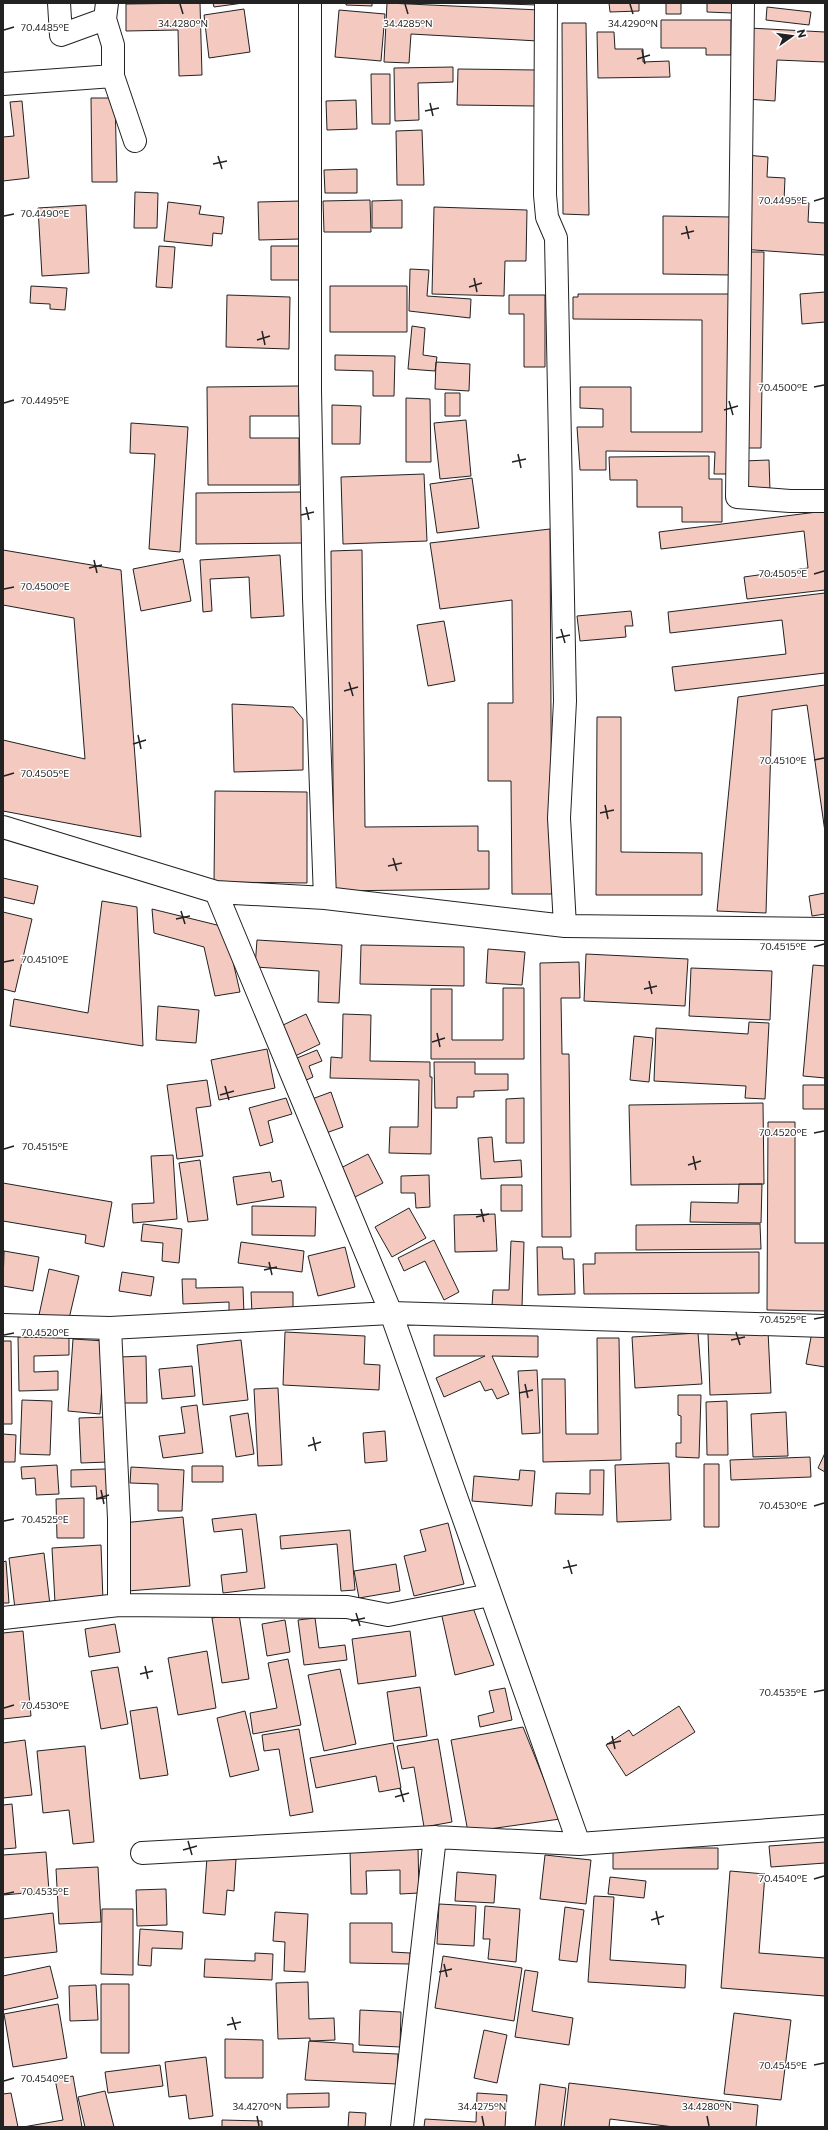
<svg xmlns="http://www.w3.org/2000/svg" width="828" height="2130" viewBox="0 0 828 2130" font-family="Commissioner,sans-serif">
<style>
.building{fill:#f3c9c0;stroke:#222}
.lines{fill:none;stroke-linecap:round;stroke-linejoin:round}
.minor-casing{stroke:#222;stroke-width:24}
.minor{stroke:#fff;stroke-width:22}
.ticks{fill:none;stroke:#222;stroke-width:1.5}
.ticks-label{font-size:10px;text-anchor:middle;fill:#222;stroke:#fff;stroke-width:3;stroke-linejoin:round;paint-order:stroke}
</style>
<rect width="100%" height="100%" fill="#fff"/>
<!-- building -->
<path class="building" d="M200,3L202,75L179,76L178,30L126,31V4Z
M213,3H243L214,7Z
M346,3H372V6L346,5Z
M387,3L540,10L538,41L411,34L409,63L384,62Z
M473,3H538V5Z
M609,3H639V11L610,12Z
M666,3H681V14H666Z
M707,3H732V13L707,12Z
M767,7L811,12L809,25L766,20Z
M244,9L250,52L209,58L204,15Z
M339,10L385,14L381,61L335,57Z
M661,20H731V55H706V48H661Z
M562,23H586L589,215L563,214Z
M749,28L825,32V62L777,60L775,101L746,99Z
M597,32H614L615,49H643V62L669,61L670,77L598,78Z
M453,67V82L418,83L419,120L395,121L394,68Z
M458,69L537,70L536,106L457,105Z
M371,74H390V124H372Z
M91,98H115L117,182H92Z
M356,100L357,129L327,130L326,101Z
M22,101L29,178L3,181V137L14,136L10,102Z
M422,130L424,185H397L396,131Z
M746,155L768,157L767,177L785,178L784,201L809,203L808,222L825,223V255L740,249Z
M357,169V193H325L324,170Z
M135,192L158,193L157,228H134Z
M370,200L371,232H324L323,201Z
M402,200V228H372V201Z
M300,201V239L259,240L258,202Z
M168,202L201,206L199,214L224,217L222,234L213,233L212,246L164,241Z
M86,205L89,273L42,276L38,208Z
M434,207L527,210L526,261H505L504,296L432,294Z
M663,216L732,217L731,275L663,274Z
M159,246L175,247L172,288L156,287Z
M271,246H301V280H271Z
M746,252H764L761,448H742Z
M410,269L429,270L427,296L471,299L470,318L409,311Z
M31,286L67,288L65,310L50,309V304L30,303Z
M330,286H407V332H330Z
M825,292V322L802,324L800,294Z
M578,294H729V474H714L715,452L606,451V470H580L577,427H603V409L580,408V387H631V432H702V320L573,319V297H578Z
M227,295L290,297L289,349L226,347Z
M509,295H545V367H524V314H509Z
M412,326L425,328L423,355L437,357L435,371L408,369Z
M335,355L395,356L394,396H373V371L335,370Z
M436,362L470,364L469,391L435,389Z
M299,386V416H250V438H299V485H208L207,387Z
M445,393H460V416H445Z
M406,398L430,399L431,462H406Z
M332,405L361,406L360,444H332Z
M466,420L471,476L440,479L434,423Z
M131,423L188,427L180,552L149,549L155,454L130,453Z
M709,456V479H722V522H682V507H637V480H610L609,457Z
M769,460L770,491H744L743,461Z
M424,474L427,541L343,544L341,477Z
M472,478L479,528L437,533L430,484Z
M302,492L303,543L196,544V493Z
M825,511V590L747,599L744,577L808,568L804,531L661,549L659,532Z
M550,529L552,894H512L511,781H488V703H513L512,600L440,609L430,543Z
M3,550L121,570L141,837L3,811V740L85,759L74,618L3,605Z
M362,550L365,827L478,826V851H489V889L334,891L331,551Z
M280,555L284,616L251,618L249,577L210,579L212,611L203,612L200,560Z
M183,559L191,601L141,611L133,569Z
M825,593V673L675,691L672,667L786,654L782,620L670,633L668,612Z
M631,611L633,626H625L626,637L580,641L577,616Z
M444,621L455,681L428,686L417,625Z
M825,685V832L807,705L772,710L766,913L717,911L738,697Z
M232,704L293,707L303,719V770L234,772Z
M597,717H621V852L702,853V895H596Z
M215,791L307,792V883L214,882Z
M3,878L38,886L34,904L3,897Z
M825,893V914L812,916L809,896Z
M102,901L137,907L143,1046L10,1026L14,999L88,1013Z
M152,909L225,927L240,992L215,996L204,947L154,933Z
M3,912L32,919L15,992L3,989Z
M257,940L342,945L339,1003L318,1002L319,971L255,967Z
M361,945L464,947V986L360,984Z
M488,949L525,952L522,985L486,983Z
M586,954L688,959L685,1006L584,1001Z
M579,962L580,998H561L562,1054H569L571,1237H542L540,963Z
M813,965L825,966V1078L803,1076Z
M691,968L772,971L770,1020L689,1016Z
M503,988H524V1059H431V989H452V1040H503Z
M158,1006L199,1010L196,1043L156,1040Z
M306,1014L320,1044L293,1057L279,1027Z
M343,1014L371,1015L370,1061L430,1062V1077H432L431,1154L389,1153L390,1127H418L419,1080L330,1078L331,1057L342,1058Z
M749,1022L769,1023L765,1099L745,1098L746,1086L654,1081L656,1028L748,1034Z
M634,1036L653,1038L649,1082L630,1080Z
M267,1049L275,1088L219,1100L211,1060Z
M317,1050L322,1061L309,1066L313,1077L302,1082L292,1060Z
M434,1062H475V1074H508V1090L474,1091V1097H457V1108H435Z
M207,1080L211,1106L196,1108L203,1156L177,1159L167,1085Z
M803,1085H825V1109H803Z
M331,1092L343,1127L323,1134L312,1099Z
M286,1098L292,1114L268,1121L273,1142L260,1146L249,1108Z
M524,1098V1143H506V1099Z
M763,1103L764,1184L631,1185L629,1105Z
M768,1122H795V1243H825V1311L767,1310Z
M492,1137L494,1162L521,1160L522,1177L481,1179L478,1138Z
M368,1154L383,1183L349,1200L335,1171Z
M173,1155L177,1219L133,1223L132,1204L154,1203L151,1156Z
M200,1160L208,1220L188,1222L179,1163Z
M270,1172L272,1182L281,1180L284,1197L237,1205L233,1177Z
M429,1175L430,1207L416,1208L415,1193H401V1176Z
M3,1183L112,1202L104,1247L85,1243L86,1235L3,1221Z
M739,1184H762L761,1223L690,1222L691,1202L738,1203Z
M501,1185H522V1211H501Z
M252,1206L316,1207L315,1236L252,1235Z
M409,1208L426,1238L392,1257L375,1227Z
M495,1214L497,1251L455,1252L454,1215Z
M143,1224L182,1229L179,1263L162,1261L163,1243L141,1241Z
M760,1224L761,1249L636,1250V1225Z
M434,1240L459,1292L444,1300L425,1261L404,1271L398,1258Z
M511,1241L524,1242L522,1307L492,1306L493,1290H509Z
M241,1242L304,1251L302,1272L238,1263Z
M345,1247L355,1287L318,1296L308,1256Z
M537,1247H562L563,1259H574L575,1294L538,1295Z
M4,1251L39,1257L33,1291L3,1286Z
M759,1252V1293L584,1294L583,1264H595V1253Z
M49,1269L79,1276L68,1323L39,1315Z
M122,1272L154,1277L151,1296L119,1291Z
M182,1279H196V1288L243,1287L244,1315L229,1316V1302L183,1304Z
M251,1292H293V1313L252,1314Z
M768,1331L771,1393L710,1395L708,1333Z
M285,1332L365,1336L364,1364L380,1365L379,1390L283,1385Z
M812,1332L825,1335V1367L806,1364Z
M698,1333L702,1384L635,1388L632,1337Z
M434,1335L538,1336V1357L492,1356L509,1394L497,1399L492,1389L485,1391L480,1381L444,1397L436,1378L485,1356H434Z
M69,1336V1355L34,1356V1372L58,1371V1390L19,1391L18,1337Z
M597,1338H619L621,1460L543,1462L542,1379H565L566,1434H598Z
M73,1339L105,1341L100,1414L68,1411Z
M241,1340L248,1400L203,1405L197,1345Z
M3,1341H11L12,1424H3Z
M146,1356L147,1403H120L119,1357Z
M192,1366L195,1396L162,1399L159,1369Z
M537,1370L540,1433L522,1434L518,1371Z
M278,1388L282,1465L258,1466L254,1389Z
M678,1395H701L699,1458L676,1457V1443H681V1416L678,1415Z
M22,1400L52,1401L50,1455L20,1454Z
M727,1401L728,1455H707L706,1402Z
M197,1405L203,1453L163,1458L159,1436L185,1433L181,1407Z
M786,1412L788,1456L753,1457L751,1414Z
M248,1413L254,1454L236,1457L230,1416Z
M106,1417L108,1462L81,1463L79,1418Z
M385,1431L387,1461L365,1463L363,1433Z
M3,1434L16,1435L15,1462H3Z
M825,1453V1472L818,1468Z
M810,1457L811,1477L731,1480L730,1460Z
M669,1463L671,1520L617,1522L615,1465Z
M704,1464H719V1527H704Z
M57,1465L59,1494L36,1495L35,1478L22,1479L21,1467Z
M192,1466H223V1482H192Z
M131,1467L184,1470L182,1511H158V1484L130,1483Z
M106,1469L107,1498L97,1499L96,1486L71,1487V1470Z
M520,1470L535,1471L532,1506L472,1501L474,1476L519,1480Z
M590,1470H604L603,1515L555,1514L556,1493L590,1494Z
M84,1498V1538H57L56,1499Z
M256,1514L265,1588L223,1593L221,1575L247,1572L242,1529L214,1532L212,1519Z
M183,1517L190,1586L128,1591L122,1523Z
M448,1523L464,1584L414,1596L404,1556L426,1551L420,1530Z
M350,1530L355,1590L341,1591L337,1544L281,1549L280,1536Z
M101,1545L103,1601L55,1603L52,1548Z
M44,1553L50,1605L15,1609L9,1558Z
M6,1561L9,1603H3V1562Z
M396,1564L400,1591L359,1598L354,1571Z
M472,1605L494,1665L455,1675L441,1612Z
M239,1614L249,1679L222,1683L212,1618Z
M315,1618L319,1648L345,1645L347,1660L304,1665L298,1620Z
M285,1620L290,1652L267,1656L262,1624Z
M115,1624L120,1652L89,1657L85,1629Z
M23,1631L31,1716L3,1719V1633Z
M410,1631L416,1676L358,1684L352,1639Z
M207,1651L216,1708L178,1715L168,1658Z
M288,1659L301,1725L253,1734L250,1713L277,1708L268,1663Z
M118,1667L128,1724L101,1729L91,1671Z
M340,1669L356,1744L324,1751L308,1675Z
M420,1687L427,1736L394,1741L387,1692Z
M505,1688L512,1720L480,1727L478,1716L494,1712L489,1691Z
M679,1706L695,1732L626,1776L606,1745L629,1730L633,1736Z
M157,1707L168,1775L140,1779L130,1711Z
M245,1711L259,1770L230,1777L217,1718Z
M523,1727L560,1819L468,1832L451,1740Z
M299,1729L313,1812L290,1816L279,1749L264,1751L262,1735Z
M438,1739L452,1822L424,1827L414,1767L402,1769L397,1746Z
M25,1740L32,1795L3,1798V1743Z
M393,1743L401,1788L379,1792L376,1776L316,1788L310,1758Z
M85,1746L94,1842L73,1844L69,1810L43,1813L37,1751Z
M12,1804L16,1848L3,1849V1805Z
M825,1842V1863L771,1867L769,1846Z
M418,1847L419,1893L400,1894V1870L366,1871L367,1894H351L350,1848Z
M613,1848H718V1869H613Z
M46,1852L49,1891L3,1895V1855Z
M545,1855L591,1860L586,1904L540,1899Z
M207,1857L236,1859L234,1891L227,1890L225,1915L203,1913Z
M98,1867L101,1922L59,1924L56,1869Z
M730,1871L765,1874L759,1953L825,1958V1996L721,1988Z
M457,1872L496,1875L494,1903L455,1901Z
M610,1877L646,1881L644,1898L608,1894Z
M166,1889L167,1925L137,1926L136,1890Z
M594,1896L614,1897L610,1960L686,1965L685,1988L588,1982Z
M439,1904L476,1906L474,1946L437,1944Z
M485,1906L520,1909L516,1962L488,1959L490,1939H483Z
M565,1907L584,1910L577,1962L559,1960Z
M102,1909H133V1975L101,1974Z
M275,1912L308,1914L305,1972L284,1971L285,1942L273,1941Z
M53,1913L57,1952L3,1958V1919Z
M350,1923H392V1952L410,1953V1964L350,1963Z
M140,1929L183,1932L182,1949L152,1948L151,1966L138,1965Z
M255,1953L273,1954L272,1980L204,1977L205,1959L255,1961Z
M443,1956L522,1968L514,2021L435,2008Z
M50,1966L58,1998L3,2010V1976Z
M525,1970L538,1972L532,2011L573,2018L569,2045L515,2037Z
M308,1982L309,2019L334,2018L335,2040L310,2041V2038L278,2039L276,1983Z
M101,1984H129V2053H101Z
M96,1985L98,2020L70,2021L69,1986Z
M58,2004L67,2058L13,2067L4,2014Z
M360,2010L401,2012L400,2047L359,2045Z
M734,2013L791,2020L781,2100L724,2094Z
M484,2030L507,2035L497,2083L474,2078Z
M225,2039L263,2040V2078H225Z
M309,2041L353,2044V2052L398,2054L397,2084L305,2080Z
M206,2057L213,2116L189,2119L186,2095L169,2097L165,2062Z
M160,2065L163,2086L108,2093L105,2072Z
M73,2076L82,2127H23L63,2120L55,2079Z
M569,2083L758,2105L756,2127H674L610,2119L609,2127H564Z
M540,2084L566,2088L561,2127H535Z
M105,2091L114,2127H85L78,2097Z
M11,2093L18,2127H3V2094Z
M329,2093V2107L287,2108V2094Z
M477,2093L507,2095L505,2127H424L425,2119L476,2122Z
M349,2112L366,2113L365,2127H348Z
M222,2120L262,2121V2127H222Z"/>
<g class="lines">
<defs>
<path id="minor" d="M59,3L61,35L105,19
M310,3V391L314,598L325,898
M546,3L545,195L547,217L556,238L565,701L559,818L565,926
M743,3L737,497L790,501H825
M113,76L135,141
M3,84L113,76V45L105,19L107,3
M3,827L216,892L325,898L565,926L825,929
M216,892L391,1313L579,1844
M3,1325L110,1328L391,1313L825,1326
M110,1328L119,1519V1605
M3,1618L119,1605L347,1607L388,1615L490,1595
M142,1853L435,1837L579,1844L825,1826
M402,2127L435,1837"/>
</defs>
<!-- minor casing -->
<use href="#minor" class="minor-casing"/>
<!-- minor -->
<use href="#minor" class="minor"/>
</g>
<!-- ticks -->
<path class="ticks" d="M180,4L183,14M405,4L408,14M630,4L633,14M4,30L14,27M642,50L645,64M637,59L650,55M430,103L433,116M425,111L439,108M218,156L222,169M213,164L227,161M814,201L824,198M4,216L14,214M686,226L689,239M681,234L694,231M474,278L477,292M469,287L482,283M262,331L265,345M257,340L270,336M814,387L824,385M729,401L733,415M4,403L14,400M724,410L738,406M518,454L521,468M512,462L526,459M306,507L309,520M301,515L314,512M94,560L97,573M89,568L102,565M814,574L824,571M4,589L14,587M561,629L565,643M556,638L570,635M349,682L353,696M344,691L358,687M138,735L141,749M133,744L146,740M814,760L824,758M4,776L14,773M605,805L608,819M600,813L614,810M393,858L397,871M388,866L402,863M181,911L185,924M176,919L190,916M814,947L824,944M4,962L14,960M649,981L652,994M644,989L657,986M437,1033L440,1047M432,1042L445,1038M225,1086L229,1100M220,1095L234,1091M814,1133L824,1131M4,1149L14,1146M693,1156L696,1170M688,1165L701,1161M481,1209L484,1222M476,1217L489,1214M269,1262L272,1275M264,1270L277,1267M814,1319L824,1317M736,1332L740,1345M4,1335L14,1333M731,1340L745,1337M525,1384L528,1398M519,1393L533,1390M313,1437L316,1451M308,1446L321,1442M101,1490L104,1504M96,1499L109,1495M814,1506L824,1503M4,1521L14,1519M568,1560L572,1574M563,1568L577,1565M356,1613L360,1626M351,1621L365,1618M145,1666L148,1679M140,1674L153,1671M814,1692L824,1690M4,1708L14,1705M612,1736L615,1749M607,1744L621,1741M400,1788L404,1802M395,1797L409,1793M188,1841L192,1855M183,1850L197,1846M814,1879L824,1876M4,1894L14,1892M656,1911L659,1925M651,1920L664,1916M444,1964L447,1977M439,1972L452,1969M232,2017L236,2030M227,2025L241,2022M814,2065L824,2063M4,2081L14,2078M257,2116L259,2126M482,2116L484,2126M707,2116L709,2126"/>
<g class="ticks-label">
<text x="183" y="27">34.4280°N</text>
<text x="408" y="27">34.4285°N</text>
<text x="633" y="27">34.4290°N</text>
<text x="45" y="31">70.4485°E</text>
<text x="783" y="204">70.4495°E</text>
<text x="45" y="217">70.4490°E</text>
<text x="783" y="391">70.4500°E</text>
<text x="45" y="404">70.4495°E</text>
<text x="783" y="577">70.4505°E</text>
<text x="45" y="590">70.4500°E</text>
<text x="783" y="764">70.4510°E</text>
<text x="45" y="777">70.4505°E</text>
<text x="783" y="950">70.4515°E</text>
<text x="45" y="963">70.4510°E</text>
<text x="783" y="1136">70.4520°E</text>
<text x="45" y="1150">70.4515°E</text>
<text x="783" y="1323">70.4525°E</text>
<text x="45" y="1336">70.4520°E</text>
<text x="783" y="1509">70.4530°E</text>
<text x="45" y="1523">70.4525°E</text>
<text x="783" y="1696">70.4535°E</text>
<text x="45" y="1709">70.4530°E</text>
<text x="783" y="1882">70.4540°E</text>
<text x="45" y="1895">70.4535°E</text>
<text x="783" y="2069">70.4545°E</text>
<text x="45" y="2082">70.4540°E</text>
<text x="257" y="2110">34.4270°N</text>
<text x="482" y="2110">34.4275°N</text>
<text x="707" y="2110">34.4280°N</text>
</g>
<!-- border -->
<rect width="828" height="2130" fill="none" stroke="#222222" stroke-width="8"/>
<!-- north arrow -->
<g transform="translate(792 36) rotate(76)" stroke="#ffffff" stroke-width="3" paint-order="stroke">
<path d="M0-3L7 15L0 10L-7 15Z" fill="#222222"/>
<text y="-6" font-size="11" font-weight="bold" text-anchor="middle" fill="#222222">N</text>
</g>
</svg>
